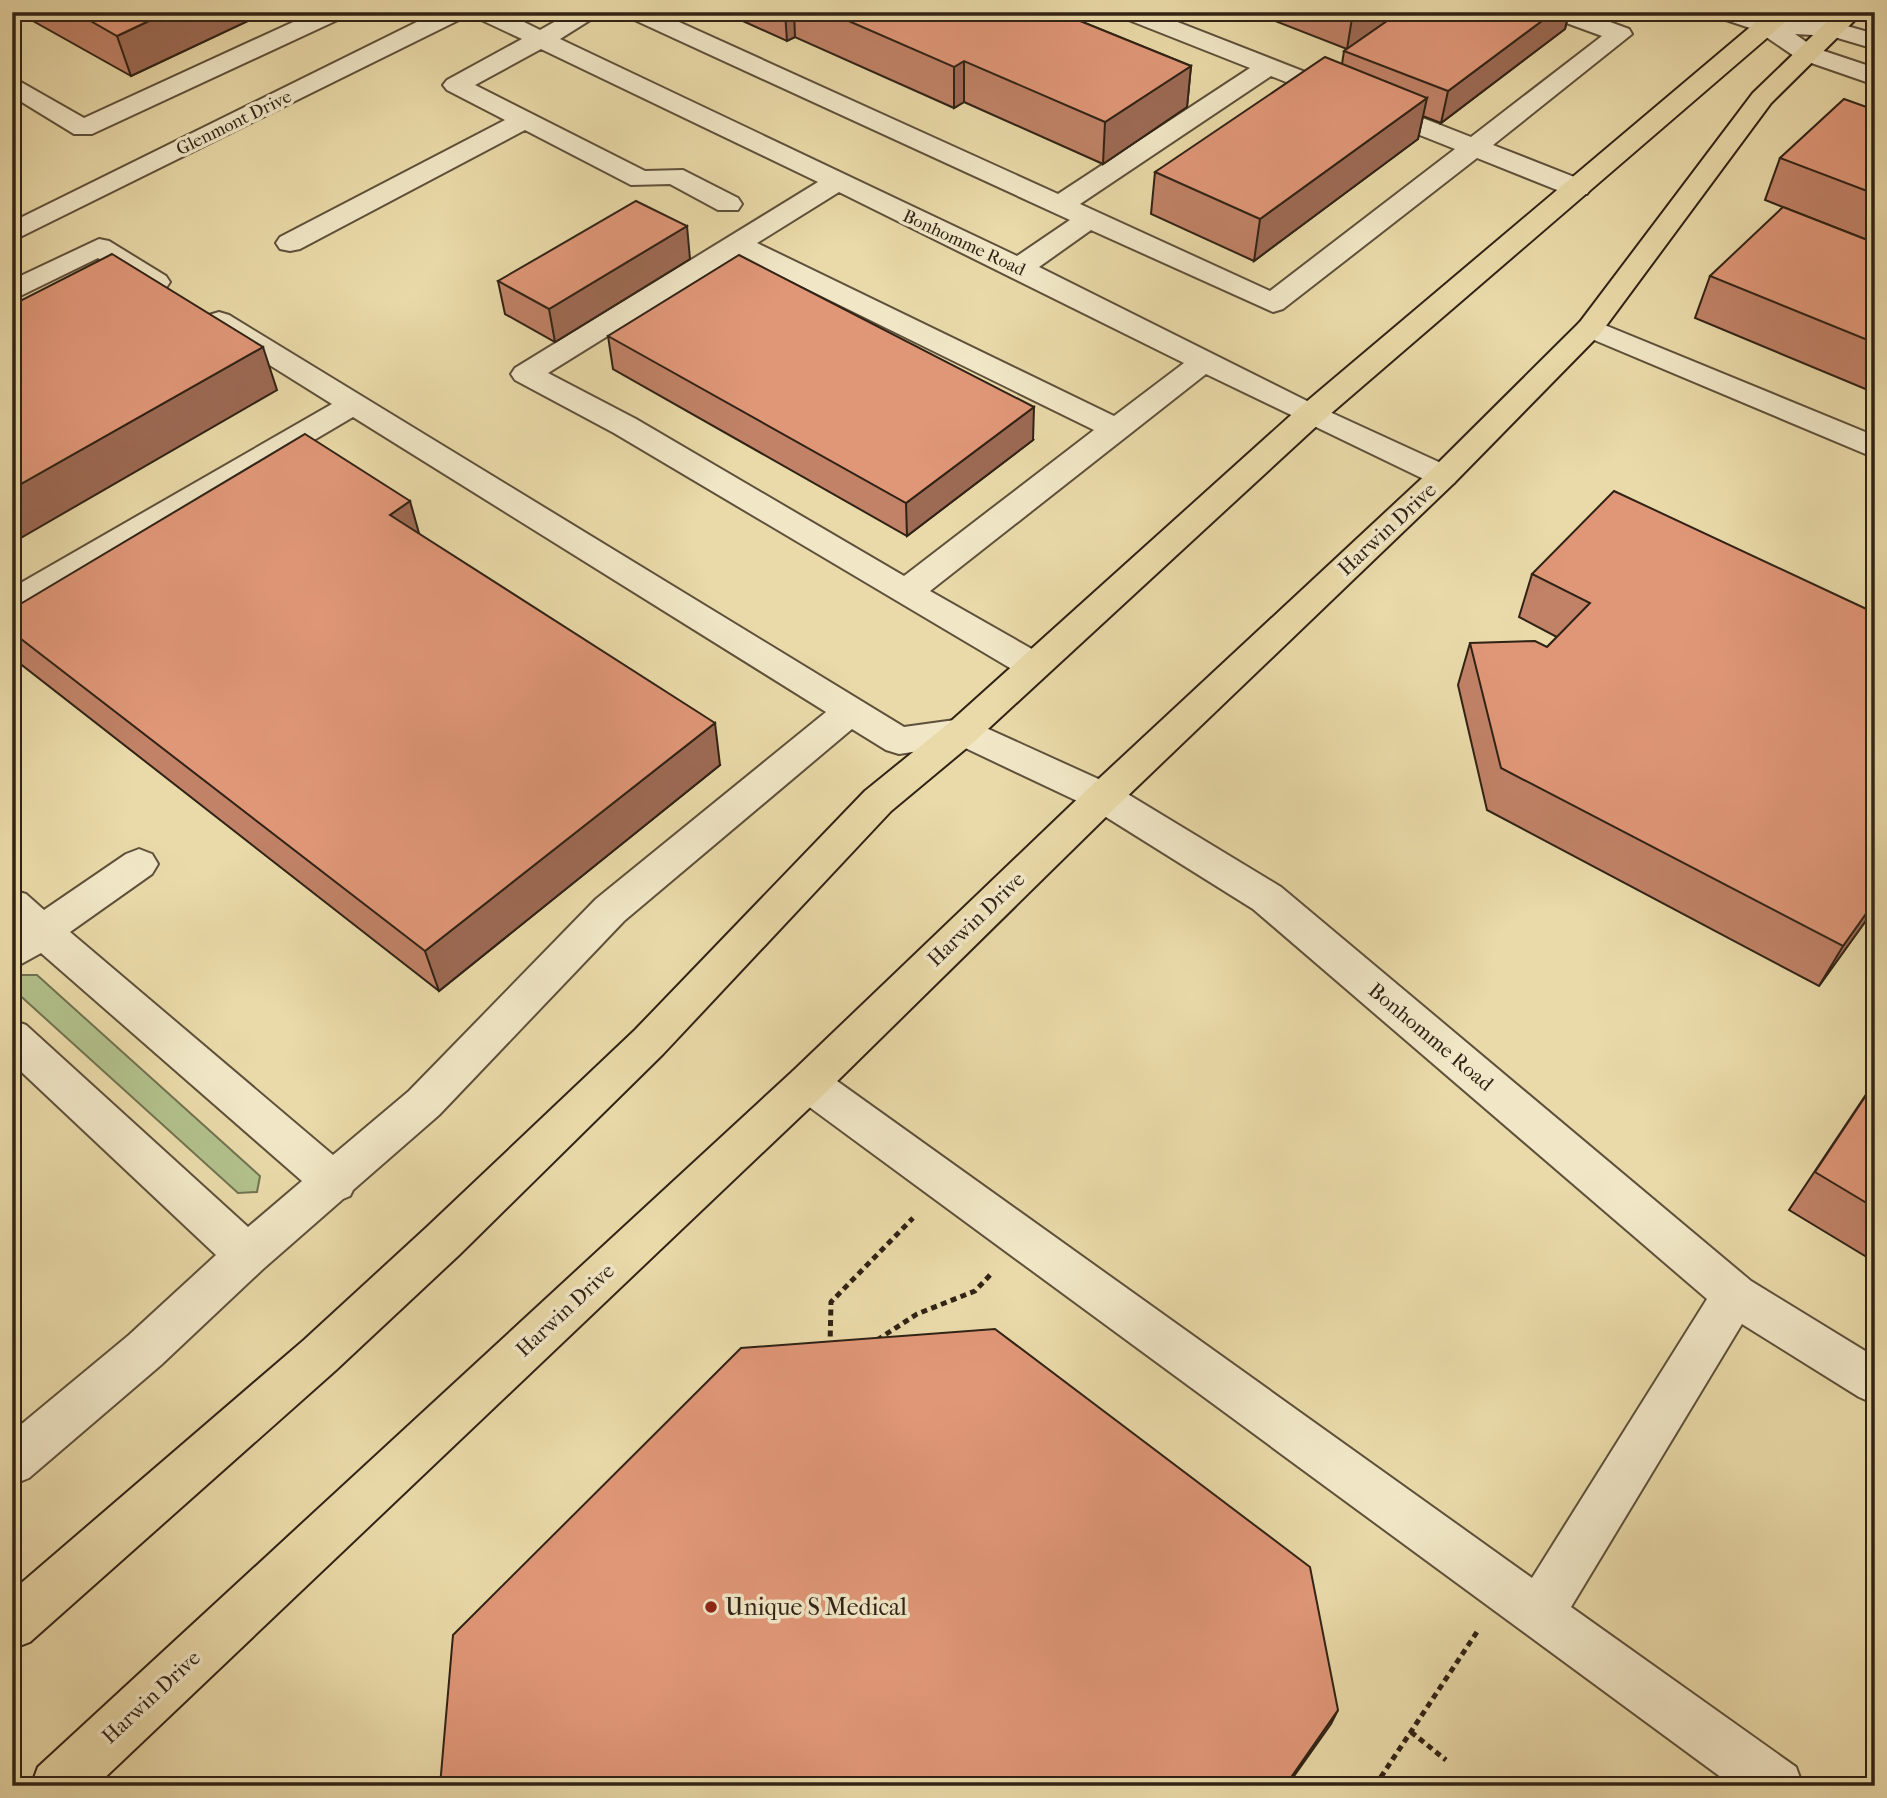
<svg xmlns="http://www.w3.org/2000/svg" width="1887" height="1798" viewBox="0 0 1887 1798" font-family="'IM FELL French Canon',serif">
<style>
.green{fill:#b2c18c;stroke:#717250;stroke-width:2}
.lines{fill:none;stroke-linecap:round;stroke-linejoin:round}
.minor-casing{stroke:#5e503a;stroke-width:4}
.major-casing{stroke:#302215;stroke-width:4}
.path{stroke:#302215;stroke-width:5;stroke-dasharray:6 4.5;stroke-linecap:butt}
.minor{fill:#f1e7c7;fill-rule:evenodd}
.major{fill:#eadaa9;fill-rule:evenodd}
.wall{fill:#c18267;stroke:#302215;stroke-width:2}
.shaded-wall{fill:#9d6a54;stroke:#302215;stroke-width:2}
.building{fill:#e09778;stroke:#302215;stroke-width:2}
.poi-dot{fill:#8f2418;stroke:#f1e7c7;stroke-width:2.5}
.labels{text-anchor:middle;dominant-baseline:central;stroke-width:7;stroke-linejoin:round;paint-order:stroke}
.far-street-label{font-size:18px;fill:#302215;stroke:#f1e7c7}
.street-label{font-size:21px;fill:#302215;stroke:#f1e7c7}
.near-poi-label{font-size:24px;fill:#302215;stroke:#f1e7c7;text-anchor:start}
</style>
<rect width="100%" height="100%" fill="#eadaa9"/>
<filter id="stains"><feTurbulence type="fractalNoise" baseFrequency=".00286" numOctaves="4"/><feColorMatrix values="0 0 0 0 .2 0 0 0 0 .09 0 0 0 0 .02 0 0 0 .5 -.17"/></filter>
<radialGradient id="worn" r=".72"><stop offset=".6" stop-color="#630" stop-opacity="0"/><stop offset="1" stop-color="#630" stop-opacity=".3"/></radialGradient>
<!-- green -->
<path class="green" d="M21,975H37L260,1176L257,1192L238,1193L15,991Z"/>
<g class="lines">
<defs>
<path id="minor" d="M315,12H347L344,17L92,134H74L12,96V77L84,118Z
M437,12H468L465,17L12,241V222Z
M472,12H504L540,30L572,12H603L560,39L1017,256L1070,220L628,17L625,12H657L1058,194L1250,68L1121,17L1118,12H1152L1471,137L1602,36L1550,17L1547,12H1583L1629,29L1632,34L1493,145L1587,182L1591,188L1587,194H1567L1477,158L1283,309L1273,312L1091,230L1039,267L1321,408L1454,469L1459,476L1454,483L1443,486L1432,483L1206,374L930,591L1046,657L1051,666L1046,675L1034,678L1022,675L614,433L515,380L511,374L515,368L818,182L541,49L475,85L645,171L683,170L738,198L742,204L738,210H718L670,184L631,185L525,130L300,249L290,251L280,249L276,243L280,237L505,120L447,90L443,85L447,80L522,39L475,17ZM1271,76L1455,149L1270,291L1080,204ZM839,192L1184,363L1114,416L757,243ZM738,255L1094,430L904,576L636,419L548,373Z
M1714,12H1751L1768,18L1833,22L1875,34V49L1831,36L1795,34L1815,48L1875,68V85L1797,58L1756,30L1717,17Z
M99,239L109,241L166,276L170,282L166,288C142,294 118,271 98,258L12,300V280Z
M219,312L229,315L904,727L962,719L975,723L1116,787L1281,887L1751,1281L1875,1357V1404L1859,1397L1742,1324L1571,1607L1796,1767L1803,1786H1733L793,1095L787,1083L793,1071L808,1066L823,1071L1532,1578L1707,1299L1253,909L1090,807L959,745L899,754L886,750L852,729L624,921L439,1115L353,1190L350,1196L343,1199L263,1269L161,1365L29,1478L12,1485V1432L129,1335L216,1255L12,1063V1020L26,1025L248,1227L302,1181L41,953L12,969V932L15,930L12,928V890L26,894L44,910L126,854L139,849L152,854L158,864L152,874L70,932L333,1155L409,1091L596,899L826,712L353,417L24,611L12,614V588L332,404L209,327L204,321L209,315Z
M1590,319L1875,436V458L1580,334L1575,328L1580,322Z"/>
<path id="major" d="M1768,12H1797L1321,422L975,741L891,811L663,1054L459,1255L336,1370L30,1642L12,1649V1591L304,1340L427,1227L635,1030L865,791L949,723L1299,408Z
M1837,12H1863L1771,103L1600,334L1454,483L1116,807L823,1095L96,1786H31L38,1767L793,1071L1090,787L1432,469L1580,322L1753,93Z"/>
</defs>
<!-- minor casing -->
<use href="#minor" class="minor-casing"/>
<!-- major casing -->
<use href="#major" class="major-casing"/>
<!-- path -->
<path class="path" d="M877,1340L917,1314L975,1291L992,1273
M830,1347L831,1302L913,1218
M1411,1732L1446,1760
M1375,1786L1477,1632"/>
<!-- minor -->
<use href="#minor" class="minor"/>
<!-- major -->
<use href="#major" class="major"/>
</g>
<!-- wall -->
<path class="wall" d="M17,12H267L131,76Z
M723,12H1058L1191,66L1187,107L1103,164L964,102L954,108L795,37L787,41Z
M1252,12H1569L1565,29L1441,123L1423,116L1418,139L1254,261L1151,214L1155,172L1342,64L1344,51L1347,49Z
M1875,110V243L1765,200L1780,158Z
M1875,243V393L1695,318L1710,276Z
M690,259L555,342L505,314L498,281Z
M608,336L1033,440L907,536L613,369Z
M419,534L720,765L439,991L18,662L12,651V609Z
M1532,574L1875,613V908L1819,986L1487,810L1458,685L1470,643L1547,647L1557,637L1519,617Z
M1875,1081V1262L1789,1210Z"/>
<!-- shaded-wall -->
<path class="shaded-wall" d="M168,12H267L131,76L117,36Z
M785,12H794L795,37L787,41Z
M1353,12H1400L1347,49Z
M1554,12H1569L1565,29L1441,123L1448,91Z
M964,61V102L954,108V67Z
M1191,66L1187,107L1103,164L1105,122Z
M1427,98L1418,139L1254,261L1260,219Z
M687,226L690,259L555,342L549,309Z
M263,347L277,390L12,543V489Z
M1034,407L1033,440L907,536L906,503Z
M410,501L422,544L390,515Z
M715,723L720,765L439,991L425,951Z
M1875,901V908L1819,986L1843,946Z
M1338,1710L1331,1724L1287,1786H1285Z"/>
<!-- building -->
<path class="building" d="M75,12H168L117,36Z
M828,12H1058L1191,66L1105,122L964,61L954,67Z
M1400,12H1554L1448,91L1344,51Z
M1325,57L1427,98L1260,219L1155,172Z
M1844,99L1875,110V194L1780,158Z
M636,201L687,226L549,309L498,281Z
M1783,207L1875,243V343L1710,276Z
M112,254L263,347L12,489V305Z
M739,255L1034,407L906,503L608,336Z
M305,434L410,501L390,515L715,723L425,951L12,632V609Z
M1614,491L1875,613V901L1843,946L1501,768L1470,643L1535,641L1547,647L1590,603L1532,574Z
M1875,1082V1208L1815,1172Z
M995,1329L1310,1567L1338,1710L1285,1786H440L453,1635L741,1348Z"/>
<!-- markers -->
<circle class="poi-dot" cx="711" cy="1607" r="7"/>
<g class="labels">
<!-- far-street labels -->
<g class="far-street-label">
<text transform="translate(234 123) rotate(-26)">Glenmont Drive</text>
<text transform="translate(964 243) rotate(25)">Bonhomme Road</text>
</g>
<!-- street labels -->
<g class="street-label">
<text transform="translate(1387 529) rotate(-43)">Harwin Drive</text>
<text transform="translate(976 919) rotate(-44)">Harwin Drive</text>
<text transform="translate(1431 1037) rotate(40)">Bonhomme Road</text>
<text transform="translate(565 1310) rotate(-43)">Harwin Drive</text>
<text transform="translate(151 1697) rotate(-43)">Harwin Drive</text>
</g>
<!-- near-poi labels -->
<g class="near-poi-label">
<text x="725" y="1607">Unique S Medical</text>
</g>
</g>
<!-- margin -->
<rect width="1887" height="1798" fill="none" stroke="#eadaa9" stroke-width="42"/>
<rect x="14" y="14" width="1859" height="1770" fill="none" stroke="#302215" stroke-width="3.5"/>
<rect x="21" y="21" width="1845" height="1756" fill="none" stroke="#302215" stroke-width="2"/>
<rect width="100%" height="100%" filter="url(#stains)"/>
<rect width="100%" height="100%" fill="url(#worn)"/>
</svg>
